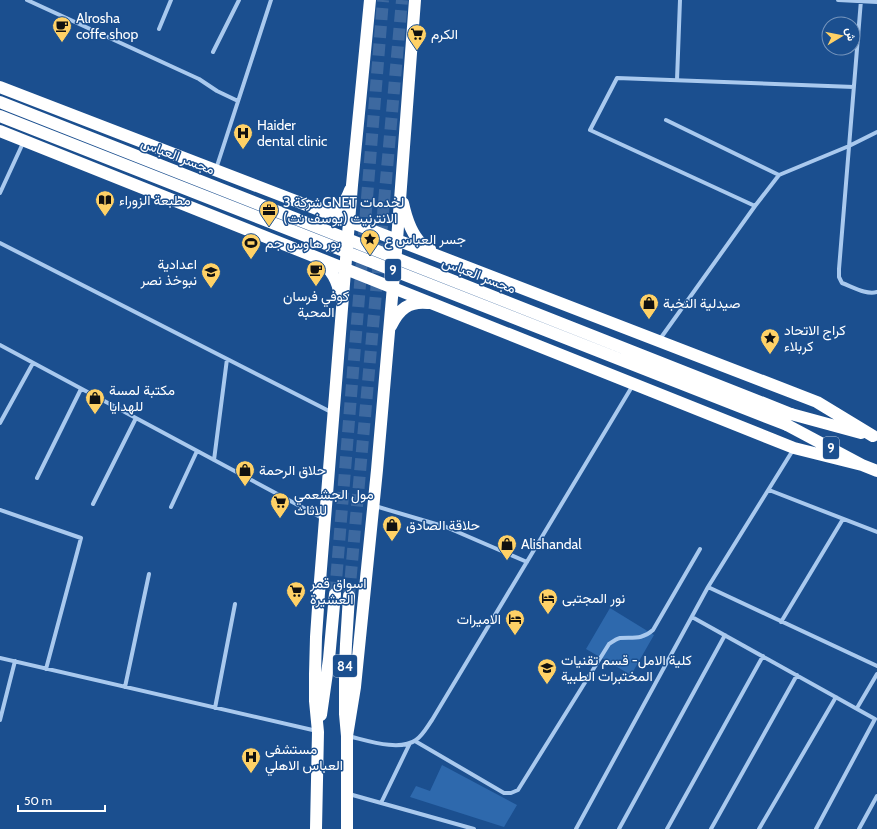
<svg xmlns="http://www.w3.org/2000/svg" width="877" height="829" viewBox="0 0 877 829" font-family="Cabin,Vazirmatn,sans-serif">
<style>
.green{fill:#2e69ad}
.lines{fill:none;stroke-linecap:round;stroke-linejoin:round}
.highway-tunnel{stroke:#3d69a0;stroke-width:12;stroke-dasharray:12 6;stroke-linecap:butt}
.street{stroke:#a9c9ee;stroke-width:4}
.highway{stroke:#fff;stroke-width:12}
.highway-bridge{stroke:#fff;stroke-width:12}
.labels{text-anchor:middle;dominant-baseline:central;stroke-width:3;stroke-linejoin:round;paint-order:stroke}
.shield{fill:#1b4f8f;stroke:#bbcadd;stroke-width:1}
.shield-label{font-size:13px;font-weight:bold;fill:#fff}
.poi-label{font-size:14px;fill:#fff;stroke:#1b4f8f;text-anchor:start}
.street-label{font-size:14px;fill:#fff;stroke:#1b4f8f}
</style>
<rect width="100%" height="100%" fill="#1b4f8f"/>
<!-- green -->
<path class="green" d="M610,608L654,635L631,675L586,649Z
M442,765L517,805L504,827L410,797L416,786L430,791Z"/>
<g class="lines">
<!-- highway-tunnel -->
<path class="highway-tunnel" d="M335,594L383,0
M349,596L402,0"/>
<!-- street -->
<path class="street" d="M27,0L199,79L217,91L238,101
M838,0L877,2
M861,0L839,269V277L842,283C853,287 866,295 877,292
M159,29L171,0
M213,52L239,0
M677,80L680,0
M666,120L779,175
M216,169L271,0
M0,193L23,143
M755,206L590,130L617,78L854,87
M0,243L333,413
M660,339L755,206L779,175L849,146L877,132
M0,345L324,519
M0,423L33,363
M214,460L227,359
M37,478L81,389
M769,490L877,532
M93,504L136,418
M375,506L446,527L527,562
M171,507L197,451
M0,510L81,538L46,669
M708,587L877,666
M692,617L875,719L816,829
M781,622L843,519
M0,658L317,731
M125,687L149,574
M215,708L235,604
M857,708L877,674
M0,720L15,661
M348,736C366,740 399,752 416,740C423,735 427,727 432,720L633,385
M415,741L504,793H511L518,790L609,644C612,642 616,639 620,638C633,637 642,640 653,630L700,549
M349,794L474,829
M381,803L410,743
M576,829L708,587L793,450
M619,829L725,635
M667,829L763,656
M711,829L797,675
M759,829L836,697
M859,829L877,796"/>
<!-- highway -->
<path class="highway" d="M0,87L817,402L873,436
M0,131L794,448L862,465
M403,203C406,217 411,234 422,244C424,246 428,248 430,249
M324,211C339,211 345,204 350,190
M320,261C332,270 338,281 340,296
M391,326C399,309 409,301 428,303
M791,414L861,433
M787,425L862,465L877,471
M321,715L329,659L335,594
M347,736L355,687L377,470L397,240L415,0
M316,829L318,732L315,701V674L316,637L319,593L352,185L370,0
M347,829V736L345,714V668L346,644L349,596"/>
<!-- highway-bridge -->
<path class="highway-bridge" d="M0,102L791,414
M0,116L787,425"/>
</g>
<!-- icons -->
<defs>
<symbol id="cafe-pin" viewBox="-11 -11 22 30"><path d="M0 17L-7.5 6A9.5 9.5 0 1 1 7.5 6Z" fill="#ffd166" stroke="#1b4f8f"/><path d="M-5.5-4.5H6V0H3Q3 3.5 0 3.5H-2.5Q-5.5 3.5-5.5 0ZM3-3.2v2h1.7v-2ZM-6 4.5H4V6H-6Z" fill="#111"/></symbol>
<symbol id="supermarket-pin" viewBox="-11 -11 22 30"><path d="M0 17L-7.5 6A9.5 9.5 0 1 1 7.5 6Z" fill="#ffd166" stroke="#1b4f8f"/><path d="M-6-5.5h2.5l.6 2H6L4.5 2H-2.5L-4.4-4H-6ZM-1.5 3.2a1.3 1.3 0 1 0 .1 0ZM3 3.2a1.3 1.3 0 1 0 .1 0Z" fill="#111"/></symbol>
<symbol id="hospital-pin" viewBox="-11 -11 22 30"><path d="M0 17L-7.5 6A9.5 9.5 0 1 1 7.5 6Z" fill="#ffd166" stroke="#1b4f8f"/><path d="M-5-5h3v3.5h4V-5h3V5h-3V1.5h-4V5h-3Z" fill="#111"/></symbol>
<symbol id="library-pin" viewBox="-11 -11 22 30"><path d="M0 17L-7.5 6A9.5 9.5 0 1 1 7.5 6Z" fill="#ffd166" stroke="#1b4f8f"/><path d="M-6-4Q-3-5.5-.7-3.5V5Q-3 3-6 4ZM6-4Q3-5.5 .7-3.5V5Q3 3 6 4Z" fill="#111"/></symbol>
<symbol id="office-pin" viewBox="-11 -11 22 30"><path d="M0 17L-7.5 6A9.5 9.5 0 1 1 7.5 6Z" fill="#ffd166" stroke="#1b4f8f"/><path d="M-6-3h4V-5.5h4V-3h4V5H-6ZM-1-4.5V-3h2v-1.5ZM-6 0V1H6V0Z" fill="#111"/></symbol>
<symbol id="sight-pin" viewBox="-11 -11 22 30"><path d="M0 17L-7.5 6A9.5 9.5 0 1 1 7.5 6Z" fill="#ffd166" stroke="#1b4f8f"/><path d="M0-6L1.8-2.2L6-1.7L2.9 1.2L3.7 5.4L0 3.3L-3.7 5.4L-2.9 1.2L-6-1.7L-1.8-2.2Z" fill="#111"/></symbol>
<symbol id="stadium-pin" viewBox="-11 -11 22 30"><path d="M0 17L-7.5 6A9.5 9.5 0 1 1 7.5 6Z" fill="#ffd166" stroke="#1b4f8f"/><path d="M0-5a6.5 5 0 1 0 0 10a6.5 5 0 1 0 0-10ZM-3.5-1.8h7v3.6h-7Z" fill="#111"/></symbol>
<symbol id="school-pin" viewBox="-11 -11 22 30"><path d="M0 17L-7.5 6A9.5 9.5 0 1 1 7.5 6Z" fill="#ffd166" stroke="#1b4f8f"/><path d="M0-5L7-2L0 1L-7-2ZM-4 1L0 2.5L4 1V4Q0 6-4 4Z" fill="#111"/></symbol>
<symbol id="shop-pin" viewBox="-11 -11 22 30"><path d="M0 17L-7.5 6A9.5 9.5 0 1 1 7.5 6Z" fill="#ffd166" stroke="#1b4f8f"/><path d="M-5-2.5h2.3a2.7 3.5 0 0 1 5.4 0H5L5.5 6h-11ZM-1.5-2.5h3a1.5 2.3 0 0 0-3 0Z" fill="#111"/></symbol>
<symbol id="hotel-pin" viewBox="-11 -11 22 30"><path d="M0 17L-7.5 6A9.5 9.5 0 1 1 7.5 6Z" fill="#ffd166" stroke="#1b4f8f"/><path d="M-6-4.5h1.5V1H6V5H4.5V3h-9V5H-6ZM-4 0a1.8 1.8 0 1 1 3.6 0ZM.5 0V-2.5h3Q6-2.5 6 0Z" fill="#111"/></symbol>
<symbol id="university-pin" viewBox="-11 -11 22 30"><path d="M0 17L-7.5 6A9.5 9.5 0 1 1 7.5 6Z" fill="#ffd166" stroke="#1b4f8f"/><path d="M0-5L7-2L0 1L-7-2ZM-4 1L0 2.5L4 1V4Q0 6-4 4Z" fill="#111"/></symbol>
</defs>
<g fill-rule="evenodd">
<use href="#cafe-pin" x="51" y="15" width="22" height="30"/>
<use href="#supermarket-pin" x="406" y="23" width="22" height="30"/>
<use href="#hospital-pin" x="232" y="122" width="22" height="30"/>
<use href="#library-pin" x="94" y="189" width="22" height="30"/>
<use href="#office-pin" x="258" y="199" width="22" height="30"/>
<use href="#sight-pin" x="359" y="228" width="22" height="30"/>
<use href="#stadium-pin" x="240" y="232" width="22" height="30"/>
<use href="#cafe-pin" x="305" y="259" width="22" height="30"/>
<use href="#school-pin" x="200" y="261" width="22" height="30"/>
<use href="#shop-pin" x="638" y="292" width="22" height="30"/>
<use href="#sight-pin" x="759" y="327" width="22" height="30"/>
<use href="#shop-pin" x="84" y="387" width="22" height="30"/>
<use href="#shop-pin" x="234" y="459" width="22" height="30"/>
<use href="#supermarket-pin" x="269" y="491" width="22" height="30"/>
<use href="#shop-pin" x="381" y="514" width="22" height="30"/>
<use href="#shop-pin" x="496" y="533" width="22" height="30"/>
<use href="#supermarket-pin" x="285" y="580" width="22" height="30"/>
<use href="#hotel-pin" x="537" y="587" width="22" height="30"/>
<use href="#hotel-pin" x="504" y="608" width="22" height="30"/>
<use href="#university-pin" x="536" y="657" width="22" height="30"/>
<use href="#hospital-pin" x="240" y="746" width="22" height="30"/>
</g>
<g class="labels">
<!-- shield labels -->
<g class="shield">
<rect x="385" y="259" width="16" height="22" rx="3"/>
<rect x="823" y="437" width="16" height="22" rx="3"/>
<rect x="333" y="655" width="24" height="22" rx="3"/>
</g>
<g class="shield-label">
<text x="393" y="270">9</text>
<text x="831" y="448">9</text>
<text x="345" y="666">84</text>
</g>
<!-- poi labels -->
<g class="poi-label">
<text x="76" y="18">Alrosha<tspan x="76" dy="16">coffe shop</tspan></text>
<text x="431" y="34">الكرم</text>
<text x="257" y="125">Haider<tspan x="257" dy="16">dental clinic</tspan></text>
<text x="119" y="200">مطبعة الزوراء</text>
<text x="283" y="202">شركة 3GNET لخدمات<tspan x="283" dy="16">الانترنيت (يوسف نت)</tspan></text>
<text x="384" y="239">جسر العباس ع</text>
<text x="265" y="243">بور هاوس جم</text>
<text x="197" y="264" text-anchor="end">اعدادية<tspan x="197" dy="16">نبوخذ نصر</tspan></text>
<text x="316" y="296" text-anchor="middle">كوفي فرسان<tspan x="316" dy="16">المحبة</tspan></text>
<text x="663" y="303">صيدلية النخبة</text>
<text x="784" y="330">كراج الاتحاد<tspan x="784" dy="16">كربلاء</tspan></text>
<text x="109" y="390">مكتبة لمسة<tspan x="109" dy="16">للهدايا</tspan></text>
<text x="259" y="470">حلاق الرحمة</text>
<text x="294" y="494">مول الجشعمي<tspan x="294" dy="16">للاثاث</tspan></text>
<text x="406" y="525">حلاقة الصادق</text>
<text x="521" y="544">Alishandal</text>
<text x="310" y="583">اسواق قمر<tspan x="310" dy="16">العشيرة</tspan></text>
<text x="562" y="598">نور المجتبى</text>
<text x="501" y="619" text-anchor="end">الاميرات</text>
<text x="561" y="660">كلية الامل- قسم تقنيات<tspan x="561" dy="16">المختبرات الطبية</tspan></text>
<text x="265" y="749">مستشفى<tspan x="265" dy="16">العباس الاهلي</tspan></text>
</g>
<!-- street labels -->
<g class="street-label">
<text transform="translate(178 156) rotate(21)">مجسر العباس</text>
<text transform="translate(479 275) rotate(21)">مجسر العباس</text>
</g>
</g>
<!-- north arrow -->
<g transform="translate(841 36) rotate(80)"><circle r="19" fill="#1b4f8f" stroke="#7695bc"/>
<path d="M0-3L7 15L0 10L-7 15Z" fill="#ffd166"/>
<text y="-6" font-size="11" font-weight="bold" text-anchor="middle" fill="#ffffff">ش</text>
</g>
<!-- scale -->
<path d="M18 805v6h87v-6" fill="none" stroke="#ffffff" stroke-width="2"/>
<text x="24" y="805" font-size="12" fill="#ffffff" stroke="#1b4f8f" stroke-width="3" paint-order="stroke">50 m</text>
</svg>
